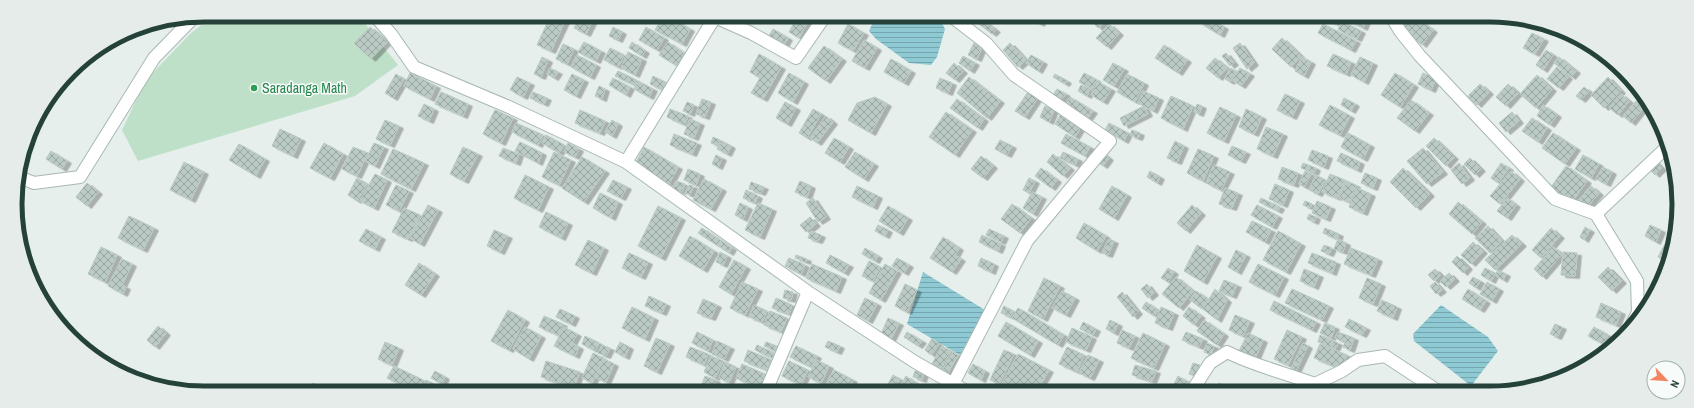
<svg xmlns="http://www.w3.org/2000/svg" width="1694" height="408" viewBox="0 0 1694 408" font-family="'Archivo Narrow',sans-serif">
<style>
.green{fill:#bfe0c8}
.water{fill:url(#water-rules)}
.building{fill:url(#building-cross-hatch);stroke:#b8c9c2;filter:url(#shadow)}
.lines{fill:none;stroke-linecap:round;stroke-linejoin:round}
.minor-casing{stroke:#a8b8b2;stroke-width:14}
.minor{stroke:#fff;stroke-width:12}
.leisure-dot{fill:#2e9e5b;stroke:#f7fbf9;stroke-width:1.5}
.labels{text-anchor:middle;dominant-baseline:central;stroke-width:3;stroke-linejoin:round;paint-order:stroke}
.leisure-label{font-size:14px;fill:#27864d;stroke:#f7fbf9;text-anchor:start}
.rim{fill:none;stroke:#24423a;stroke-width:5}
</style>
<defs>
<pattern id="water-rules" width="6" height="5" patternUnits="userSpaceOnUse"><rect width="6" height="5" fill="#8ec9d4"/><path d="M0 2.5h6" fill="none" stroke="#74a5ad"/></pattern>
<pattern id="building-cross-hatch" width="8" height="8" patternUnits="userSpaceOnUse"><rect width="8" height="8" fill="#bbcac4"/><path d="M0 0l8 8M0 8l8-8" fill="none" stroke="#98a6a0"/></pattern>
<filter id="shadow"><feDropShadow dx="4.5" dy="2.5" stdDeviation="0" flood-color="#0004"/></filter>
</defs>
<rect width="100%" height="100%" fill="#e6efeb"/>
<!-- green -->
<path class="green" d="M214,15H358L398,65L355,96L138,161L122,130L146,80L190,34Z"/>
<!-- water -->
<path class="water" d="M876,16H938L945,29L937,57L931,65L909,63L876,39L869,31Z
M923,272L985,310L960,355L907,324Z
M1441,305L1488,337L1498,351L1471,386L1414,341L1413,334Z"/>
<!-- building -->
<path class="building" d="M551,15L565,21L551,51L537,45Z
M581,15H588L594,18L586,34L574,28Z
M663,16H668L690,29L682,44L655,30Z
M783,16H796L791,23L782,17Z
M798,16L808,21L799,38L789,32Z
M978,16L996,30L992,34L975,21Z
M1025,16H1044L1040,24Z
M1093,16H1102L1106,21L1098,28L1090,19Z
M1328,16H1340L1337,24L1326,20Z
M1348,16H1368L1363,28L1347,20Z
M1208,17L1224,27L1220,35L1203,25Z
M1407,17H1415L1433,30L1422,45L1399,26Z
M1342,21L1361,31L1357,39L1338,30Z
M848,24L864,33L853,51L838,43Z
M1109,24L1119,33L1107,47L1096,38Z
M1323,24L1356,41L1351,50L1318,33Z
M370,27L387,42L371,59L354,43Z
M613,27L622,32L618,40L609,36Z
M646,27L664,38L657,50L639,40Z
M773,29L788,38L784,45L769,36Z
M1532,33L1544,39L1535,54L1523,48Z
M1282,38L1301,56L1291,67L1272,49Z
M864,40L877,48L865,68L852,61Z
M975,41L983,45L977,59L968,55Z
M584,42L601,51L596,61L578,52Z
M632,42L645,51L642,56L629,48Z
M668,42L685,54L677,66L659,55Z
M1010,43L1026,60L1018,67L1003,50Z
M1240,43L1254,63L1247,69L1233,48Z
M563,44L574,49L567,64L556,59Z
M1164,45L1187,60L1178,73L1155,58Z
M824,46L842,59L826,81L808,68Z
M610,48L624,55L618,67L604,60Z
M1546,50L1553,55L1543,70L1536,65Z
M628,52L642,59L635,75L621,68Z
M1226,53L1234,63L1230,66L1222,56Z
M759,54L781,67L763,99L751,93L760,78L750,72Z
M1333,54L1351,62L1346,74L1327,66Z
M577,55L596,65L590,77L571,67Z
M1031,55L1043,62L1038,71L1026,63Z
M963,56L975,63L970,71L959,63Z
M542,57L548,60L541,77L534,74Z
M1302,57L1311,62L1304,76L1295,71Z
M1360,57L1373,63L1364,82L1351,75Z
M1559,57L1576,71L1571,77L1554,63Z
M1215,58L1227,68L1218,78L1206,68Z
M891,59L911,71L904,83L884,72Z
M954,63L963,71L955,80L946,73Z
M1113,63L1124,69L1114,86L1103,80Z
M1557,67L1568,77L1559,88L1547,79Z
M550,68L558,72L554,78L547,74Z
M1230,68L1236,71L1230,82L1225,79Z
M1240,68L1250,74L1241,86L1232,80Z
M618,71L636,80L634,85L615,76Z
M410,73L436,86L430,99L404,86Z
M789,73L804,82L793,102L778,93Z
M1084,73L1097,80L1092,89L1079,82Z
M1395,73L1414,85L1400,107L1381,95Z
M1423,73L1436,79L1431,90L1418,84Z
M396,74L404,79L393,98L385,93Z
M572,74L584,80L576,96L564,90Z
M1055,74L1067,81L1065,84L1053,77Z
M1127,74L1144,83L1135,102L1117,92Z
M1537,75L1552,89L1536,108L1520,94Z
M653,76L667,83L663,90L650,84Z
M517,77L530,83L523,97L510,90Z
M969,77L1000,101L987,118L957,93Z
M1608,77L1621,91L1604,108L1591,95Z
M613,78L630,87L626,95L609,85Z
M940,78L952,83L948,93L936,88Z
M638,81L653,89L649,97L634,89Z
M1098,82L1111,89L1103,102L1091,95Z
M1480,84L1489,92L1477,105L1468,96Z
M1508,84L1518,93L1506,106L1496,97Z
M1081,85L1090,89L1087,96L1078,91Z
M599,86L605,89L602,99L595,96Z
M1584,87L1589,91L1581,100L1576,96Z
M1030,89L1039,96L1025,117L1015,111Z
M1057,89L1066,94L1061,100L1053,95Z
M1143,91L1159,98L1153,111L1138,103Z
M441,92L468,104L463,116L435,104Z
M533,92L547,98L544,104L530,98Z
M1642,92L1650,109L1637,98Z
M1285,94L1300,101L1292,117L1277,110Z
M1621,94L1629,101L1618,115L1609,108Z
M1171,96L1193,106L1183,129L1161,118Z
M875,97L887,104L871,133L848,120L857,103Z
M1070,97L1093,111L1088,118L1065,104Z
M1344,98L1355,104L1351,111L1341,105Z
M702,99L711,102L705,117L696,114Z
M957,99L984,119L978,128L950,108Z
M1411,100L1429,113L1415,131L1397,118Z
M1636,101L1644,107L1631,123L1623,116Z
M687,102L694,105L690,114L683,111Z
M785,102L796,108L787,124L776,118Z
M424,104L434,109L429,121L418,116Z
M1197,104L1202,106L1199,114L1194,112Z
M1330,105L1350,116L1340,135L1319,125Z
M1543,105L1557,115L1550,125L1537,116Z
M1045,106L1054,110L1049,122L1040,117Z
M1144,106L1148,114L1124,126L1120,118Z
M1220,107L1236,115L1224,141L1207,133Z
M670,109L688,116L685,125L667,117Z
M813,109L821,114L807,138L799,133Z
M1246,109L1262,117L1254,134L1239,127Z
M495,110L513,118L501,143L483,134Z
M580,110L605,121L600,133L575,123Z
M946,112L972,130L955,155L929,137Z
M1062,112L1082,125L1075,137L1055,124Z
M1512,112L1519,121L1506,132L1499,123Z
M826,116L833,122L817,143L810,138Z
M1532,118L1547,128L1538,142L1522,131Z
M690,119L700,123L694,138L684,134Z
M385,120L399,126L390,145L376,139Z
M612,120L618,124L612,136L605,132Z
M516,123L543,135L538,145L512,132Z
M1109,123L1128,133L1124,141L1105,130Z
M1266,127L1283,134L1273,156L1257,149Z
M280,129L301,139L293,156L272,146Z
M1132,130L1140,133L1138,138L1130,135Z
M1348,133L1370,145L1363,159L1341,147Z
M1553,133L1576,148L1565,164L1542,148Z
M674,134L697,143L692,154L670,145Z
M1066,134L1090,147L1085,156L1061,143Z
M546,135L564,145L559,153L542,143Z
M713,137L720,140L718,146L711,143Z
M834,138L849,147L840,162L825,153Z
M1434,138L1454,157L1446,166L1426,146Z
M1000,140L1012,146L1007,155L995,149Z
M722,141L731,146L727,154L717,149Z
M1175,141L1184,146L1177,162L1167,158Z
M520,142L542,153L538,163L515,151Z
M324,143L343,154L330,178L310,168Z
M374,143L384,147L375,166L365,161Z
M568,143L579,149L575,157L564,152Z
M239,144L265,159L256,176L229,160Z
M1232,146L1246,152L1241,161L1228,155Z
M353,147L368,153L357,176L342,169Z
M463,147L478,154L464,181L450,174Z
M644,147L678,167L669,184L635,164Z
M503,148L519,154L516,163L499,156Z
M1423,148L1443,172L1427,184L1407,161Z
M393,149L424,163L411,189L381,174Z
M1198,149L1214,156L1203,181L1187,173Z
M1312,150L1328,156L1324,167L1308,160Z
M51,151L67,161L62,169L46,159Z
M554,152L571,160L559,185L542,177Z
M855,152L874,164L864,179L845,167Z
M1063,152L1078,159L1075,165L1060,158Z
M1103,153L1109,158L1103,166L1096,161Z
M1341,153L1360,162L1357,170L1337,161Z
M1053,154L1070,168L1063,176L1047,162Z
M716,155L722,158L718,167L712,164Z
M1583,155L1599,164L1591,178L1575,169Z
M981,156L993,166L983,178L971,169Z
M582,157L605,171L584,202L562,188Z
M1470,158L1481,169L1475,175L1464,164Z
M1654,160L1662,168L1655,175L1647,166Z
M184,162L204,172L191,200L170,190Z
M1303,163L1316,168L1314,173L1301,168Z
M1459,163L1470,178L1462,184L1451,170Z
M1501,163L1509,168L1498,183L1491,178Z
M1214,165L1230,172L1221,190L1206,183Z
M1566,166L1587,181L1572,202L1551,187Z
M1282,167L1298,173L1294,185L1278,179Z
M1603,167L1612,172L1606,184L1596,179Z
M1041,168L1057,180L1051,188L1035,176Z
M1403,168L1430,194L1416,208L1390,182Z
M688,169L700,174L696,185L684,180Z
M1150,171L1160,177L1157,183L1147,177Z
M1305,171L1311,174L1304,187L1299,184Z
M1511,171L1520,179L1500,204L1490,196Z
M1365,173L1377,178L1373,188L1361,183Z
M375,174L387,180L374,208L360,201Z
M1330,174L1345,180L1337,198L1322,192Z
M525,175L549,187L538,210L514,198Z
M1316,175L1325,180L1318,194L1309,190Z
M357,178L367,184L357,201L348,195Z
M1029,178L1035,181L1029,193L1023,190Z
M704,179L722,189L711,209L693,200Z
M613,180L627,187L621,198L607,191Z
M676,181L685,184L682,192L673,189Z
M800,181L811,186L807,197L795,192Z
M1346,181L1356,185L1349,202L1339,198Z
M751,182L764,187L761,193L749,189Z
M87,183L98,192L87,206L76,197Z
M1275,184L1289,190L1283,205L1269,199Z
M396,185L409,191L399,211L386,205Z
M689,185L693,186L690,195L685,193Z
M857,186L878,196L873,207L852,197Z
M1112,186L1127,195L1114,218L1099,209Z
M1591,186L1599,193L1586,208L1578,201Z
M1225,188L1238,193L1232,208L1219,204Z
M1357,188L1371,194L1363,213L1349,207Z
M746,190L758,196L755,203L743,198Z
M1032,192L1042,197L1033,214L1023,208Z
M600,193L618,202L611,218L593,208Z
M813,198L826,217L818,222L806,203Z
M1261,198L1280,207L1278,211L1259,202Z
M1507,198L1516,205L1507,218L1497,211Z
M1305,201L1312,204L1310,208L1303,205Z
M1317,201L1331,207L1326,219L1312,213Z
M1458,202L1482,222L1472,234L1449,214Z
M740,203L748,207L743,219L735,215Z
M758,203L772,209L760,237L745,230Z
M1012,204L1031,218L1020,233L1001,219Z
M428,205L438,210L420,244L410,238Z
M1192,205L1201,213L1186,231L1177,223Z
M1257,205L1278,216L1272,227L1251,215Z
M658,206L681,218L661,258L638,246Z
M888,206L908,218L899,233L879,221Z
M404,208L420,215L408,239L392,232Z
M546,212L568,223L561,238L539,227Z
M1309,214L1316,217L1314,222L1307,219Z
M129,216L154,228L143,250L118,238Z
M810,217L816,224L806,232L800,225Z
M1252,221L1271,230L1265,242L1246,232Z
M1084,223L1106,236L1097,251L1076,238Z
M878,225L888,230L885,236L875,231Z
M1650,225L1661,230L1656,242L1645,236Z
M1488,226L1502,241L1490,253L1475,238Z
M1585,227L1590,230L1584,240L1580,237Z
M702,228L732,248L729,253L698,233Z
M1325,228L1339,234L1337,239L1323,233Z
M1551,228L1560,236L1541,258L1532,250Z
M366,229L381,237L375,249L359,241Z
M989,229L1004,236L1001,242L986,235Z
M494,230L508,236L500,252L487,246Z
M811,231L821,235L818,241L808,238Z
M1278,231L1301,244L1286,272L1263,260Z
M982,235L1001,244L998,251L979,242Z
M1512,235L1522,244L1495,270L1485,260Z
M690,236L714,251L703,270L679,256Z
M943,237L959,248L955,255L961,259L952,272L930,258Z
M1109,239L1114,241L1108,255L1102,253Z
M1338,239L1346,243L1343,252L1334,249Z
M588,240L604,248L592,273L575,265Z
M1667,240L1673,243L1667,262L1658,257Z
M1473,242L1483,251L1471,264L1461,255Z
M1197,245L1217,256L1203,282L1184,271Z
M1324,245L1332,248L1329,254L1321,251Z
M101,247L117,255L105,282L88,274Z
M1553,247L1562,254L1542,277L1534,269Z
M865,248L878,256L875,261L862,254Z
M1351,248L1378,259L1371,275L1344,264Z
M1236,250L1246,255L1237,272L1228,267Z
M720,252L727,256L723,265L716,262Z
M1563,252L1577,253L1575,276L1561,275Z
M629,253L648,262L641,277L622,268Z
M1312,253L1336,262L1332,273L1308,263Z
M796,255L807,259L806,262L795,258Z
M830,255L849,265L844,273L826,263Z
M1457,256L1468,267L1463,273L1452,262Z
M789,258L805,265L801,274L785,266Z
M897,258L909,265L904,273L892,266Z
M981,258L994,264L991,272L978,266Z
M122,259L132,264L122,285L126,287L123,294L108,286Z
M734,260L746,267L731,294L719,287Z
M869,261L880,267L873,281L862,276Z
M419,263L435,274L421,295L405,285Z
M812,264L842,277L836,291L806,278Z
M885,264L897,271L881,300L869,293Z
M1258,264L1284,277L1275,295L1249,282Z
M1608,267L1622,281L1612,291L1598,277Z
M1168,268L1174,272L1168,282L1161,278Z
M1485,268L1495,273L1491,281L1481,275Z
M1304,269L1319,275L1314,287L1300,281Z
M1435,269L1441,275L1434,281L1428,275Z
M1498,270L1506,274L1503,280L1495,275Z
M1449,273L1455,279L1446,287L1440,281Z
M1176,277L1193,291L1179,308L1162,294Z
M1473,277L1480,281L1476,288L1469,283Z
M1044,278L1060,286L1043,319L1028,311Z
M1367,278L1381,284L1373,304L1359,298Z
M1224,280L1237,285L1232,296L1219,291Z
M742,282L758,289L745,315L730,308Z
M1435,282L1442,290L1436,294L1430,286Z
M1487,282L1499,289L1492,301L1480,294Z
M905,284L917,290L907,312L895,306Z
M1147,284L1154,293L1148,298L1141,289Z
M1215,289L1227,300L1217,320L1203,309Z
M1292,289L1329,306L1322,320L1285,303Z
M1468,289L1486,301L1480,310L1462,299Z
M785,290L793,292L791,300L783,298Z
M1062,291L1075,298L1066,315L1052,308Z
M1196,291L1208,299L1202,309L1190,300Z
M1122,292L1138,312L1133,317L1117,297Z
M649,296L666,304L662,313L645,306Z
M776,298L792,305L789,314L772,308Z
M865,298L877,304L868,321L857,315Z
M703,299L717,305L711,318L697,313Z
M1382,300L1397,307L1393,318L1377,311Z
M1274,301L1316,322L1312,330L1270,310Z
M1146,302L1158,310L1154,316L1142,308Z
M1601,303L1621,312L1616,325L1596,317Z
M754,305L767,311L762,322L749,317Z
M1004,306L1013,311L1010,317L1001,313Z
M632,307L654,318L645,339L622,328Z
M1161,307L1174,313L1168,328L1155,323Z
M1189,307L1201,316L1194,325L1183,316Z
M1018,308L1064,335L1058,345L1012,318Z
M560,309L575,316L571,324L556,317Z
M508,310L525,320L509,350L491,341Z
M770,311L787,318L781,332L764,325Z
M1235,315L1250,321L1243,336L1229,330Z
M544,316L563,324L558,335L539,327Z
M888,318L899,323L891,339L881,334Z
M1349,319L1366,328L1362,335L1345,327Z
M1110,320L1118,324L1114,333L1106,329Z
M1204,320L1224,334L1217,345L1197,331Z
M1006,322L1038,341L1030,355L998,336Z
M1083,322L1096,329L1093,335L1080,329Z
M1325,323L1335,327L1331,338L1320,333Z
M1555,324L1562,327L1557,337L1550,334Z
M158,326L166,333L155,347L147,340Z
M525,327L541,336L529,359L513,349Z
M564,327L577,334L572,343L579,347L575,356L554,346Z
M1594,327L1608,335L1603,344L1588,336Z
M1072,328L1092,337L1086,350L1066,342Z
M1122,330L1135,336L1129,348L1117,343Z
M1287,330L1302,337L1288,365L1274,359Z
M697,332L713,340L708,351L692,343Z
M907,332L922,341L918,346L904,337Z
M1186,332L1203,339L1199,347L1182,340Z
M1338,332L1354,338L1350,350L1343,347L1345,342L1335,338Z
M1143,333L1165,344L1154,368L1131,358Z
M1248,333L1263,340L1255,359L1239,351Z
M1320,335L1338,343L1335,349L1318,342Z
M585,336L599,343L595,351L582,344Z
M656,338L670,344L657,372L644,366Z
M932,339L939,344L931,355L925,350Z
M717,341L730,347L724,359L712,354Z
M828,341L840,346L837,352L825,347Z
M385,342L399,348L392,365L378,359Z
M620,342L629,347L625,357L615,352Z
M766,342L779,347L777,352L764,346Z
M1207,343L1214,346L1211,355L1204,352Z
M1303,343L1308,346L1296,371L1291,369Z
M1320,344L1347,355L1341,369L1314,358Z
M602,345L610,348L606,356L598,353Z
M757,345L774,353L772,358L755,350Z
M796,346L817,356L811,367L790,357Z
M942,346L951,351L941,369L932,364Z
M690,347L708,354L704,365L686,357Z
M1067,347L1084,355L1077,372L1059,364Z
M748,350L771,360L767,370L744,361Z
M1004,350L1014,354L999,384L990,380Z
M953,352L958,355L945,378L940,375Z
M593,353L603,358L592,383L582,378Z
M1018,354L1049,370L1037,391H998Z
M1088,355L1099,360L1090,378L1079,373Z
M711,356L723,361L715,378L704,372Z
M604,359L614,364L606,382L595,377Z
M816,360L829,366L821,383L808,377Z
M546,361L580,372L574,387L541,377Z
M789,361L808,370L801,385L782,376Z
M725,362L736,367L729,382L719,378Z
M1193,363L1200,365L1195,376L1189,374Z
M742,364L767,375L760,389L736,378Z
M973,364L985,371L981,380L968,373Z
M1135,365L1156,371L1152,381L1132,375Z
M394,366L423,380L417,391H413L387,378Z
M834,370L853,380L847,391H831L824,388Z
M435,371L445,377L442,384L431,378Z
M915,371L924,373L922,380L913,377Z
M893,375L900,379L895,388L888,384Z
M705,376L716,380L712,391L701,386Z
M906,376L916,383L911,391H897Z
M1178,376L1190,383L1186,391L1174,384Z
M426,380L442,388L441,391H421Z
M313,383L329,391H309Z
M1219,383L1233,391H1214Z
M281,384L295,391H278Z
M589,384L614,391H586Z
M857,384L866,389L865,391H853Z
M720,385L732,390V391H717Z
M928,385L940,391H925Z"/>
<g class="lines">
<defs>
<path id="minor" d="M374,15L391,34L414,67L509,107L626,162L808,292L915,362L966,391
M951,16L986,43L1014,75L1110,141L1027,241L953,384
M1391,16L1400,31L1420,56L1555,199L1596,214L1637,281L1638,312L1629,330
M626,162L715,17L751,33L796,58L825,16
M19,177L34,183L80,177L154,58L194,17
M1596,214L1668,146
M766,391L808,292
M1192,391L1210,363L1227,352C1255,366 1285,373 1315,384L1342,371L1358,360L1385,356L1438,391"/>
</defs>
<!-- minor casing -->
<use href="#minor" class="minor-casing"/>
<!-- minor -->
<use href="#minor" class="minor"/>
</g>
<!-- markers -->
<circle class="leisure-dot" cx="254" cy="88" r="4"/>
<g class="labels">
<!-- leisure labels -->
<g class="leisure-label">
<text x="262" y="88">Saradanga Math</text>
</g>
</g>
<!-- crop -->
<path d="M0 0H1694V408H0ZM204 22H1490A182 182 0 0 1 1672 204V204A182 182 0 0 1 1490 386H204A182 182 0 0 1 22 204V204A182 182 0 0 1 204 22Z" fill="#e6ecea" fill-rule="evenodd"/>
<path class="rim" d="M204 22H1490A182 182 0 0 1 1672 204V204A182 182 0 0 1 1490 386H204A182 182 0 0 1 22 204V204A182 182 0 0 1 204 22Z"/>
<!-- north arrow -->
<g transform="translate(1666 380) rotate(115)"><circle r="19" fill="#f7fbf9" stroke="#a3b1ad"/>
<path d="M0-3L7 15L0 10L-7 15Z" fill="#f4845f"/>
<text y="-6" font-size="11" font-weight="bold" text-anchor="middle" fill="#24423a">N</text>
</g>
</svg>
